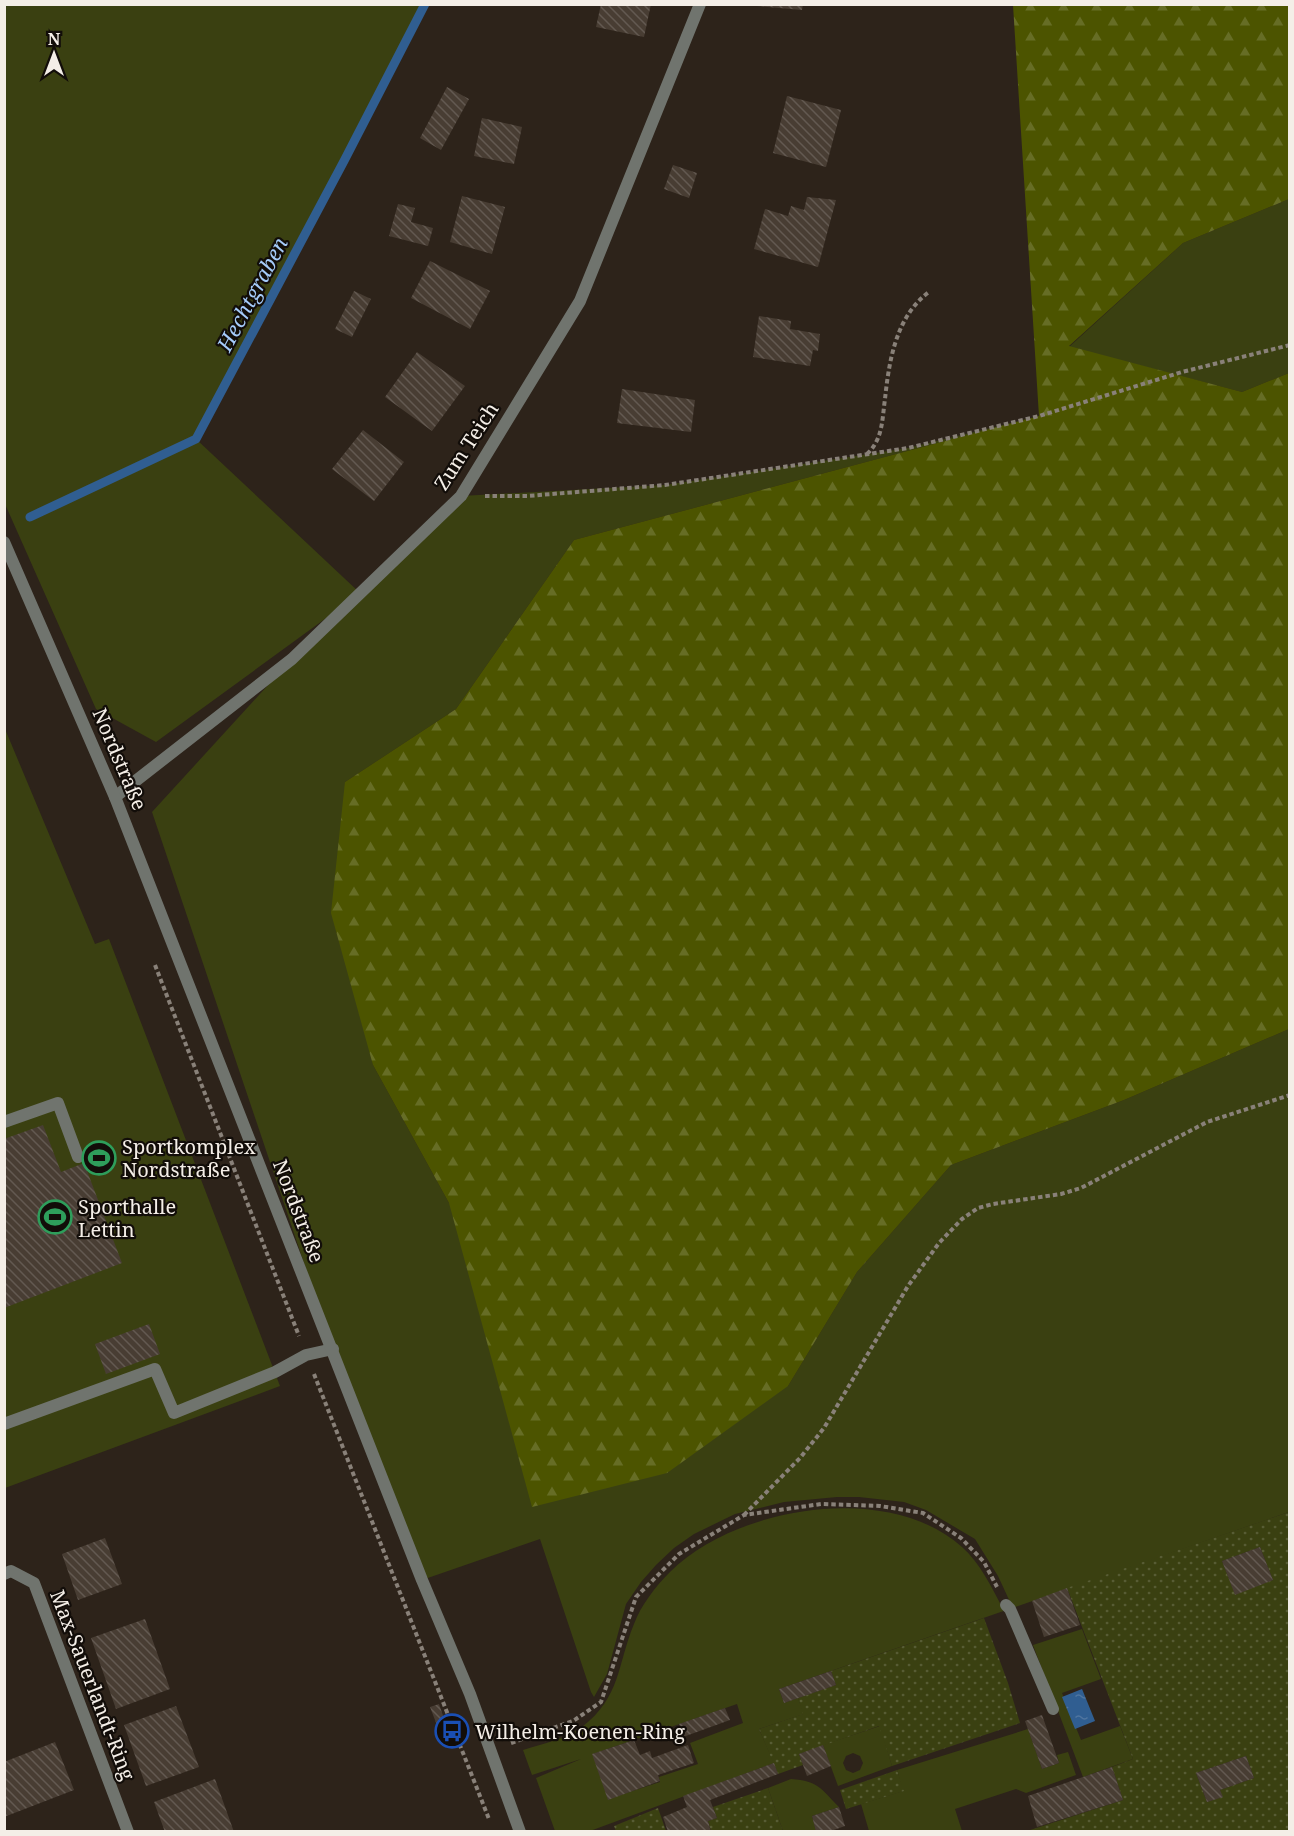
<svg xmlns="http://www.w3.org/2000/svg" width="1294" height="1836" viewBox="0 0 1294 1836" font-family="'Noto Serif',serif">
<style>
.grass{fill:#3a4011;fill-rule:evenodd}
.forest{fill:url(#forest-firs)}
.garden{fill:url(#garden-dots);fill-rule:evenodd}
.water{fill:url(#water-ripples)}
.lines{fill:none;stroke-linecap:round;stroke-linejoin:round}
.stream{stroke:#305e91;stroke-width:9}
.building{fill:url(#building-back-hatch)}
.path{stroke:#898179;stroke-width:4;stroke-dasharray:4.5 3;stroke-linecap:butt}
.service{stroke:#70746e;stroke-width:12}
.minor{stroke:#70746e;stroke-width:12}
.tertiary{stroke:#70746e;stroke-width:12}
.labels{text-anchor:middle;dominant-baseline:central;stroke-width:4.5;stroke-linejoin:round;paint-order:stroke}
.street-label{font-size:20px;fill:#f4eee7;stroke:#120d09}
.poi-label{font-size:20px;fill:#f4eee7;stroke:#120d09;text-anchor:start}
.water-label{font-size:21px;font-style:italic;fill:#a5cbf9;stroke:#120d09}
</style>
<defs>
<pattern id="forest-firs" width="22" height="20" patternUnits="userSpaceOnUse" patternTransform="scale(1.5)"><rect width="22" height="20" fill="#4c5400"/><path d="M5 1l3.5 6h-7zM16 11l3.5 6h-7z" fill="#666d25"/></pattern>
<pattern id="garden-dots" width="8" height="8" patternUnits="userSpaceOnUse" patternTransform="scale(1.5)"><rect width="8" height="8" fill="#3a4011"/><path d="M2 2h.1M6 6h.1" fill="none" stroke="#575c34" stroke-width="1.8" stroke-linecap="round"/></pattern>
<pattern id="water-ripples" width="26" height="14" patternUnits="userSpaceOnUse" patternTransform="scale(1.5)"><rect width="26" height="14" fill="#305e91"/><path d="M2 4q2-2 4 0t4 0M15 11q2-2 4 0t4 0" fill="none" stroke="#4f75a0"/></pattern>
<pattern id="building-back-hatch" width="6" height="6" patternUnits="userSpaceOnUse" patternTransform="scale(1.5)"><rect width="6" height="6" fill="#483d33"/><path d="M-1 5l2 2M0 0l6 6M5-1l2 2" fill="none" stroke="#635951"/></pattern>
</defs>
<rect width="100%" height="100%" fill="#2d231a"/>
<!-- grass -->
<path class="grass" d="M4,5H425L344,161L196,439L360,593L461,496L665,485L908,448L1039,416L574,540L456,709L345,782L373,1065L449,1203L788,1386L857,1272L951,1165L1124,1100L1289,1029V1512L779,1689L784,1703L798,1698L804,1714L759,1729L774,1763L590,1831H555L536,1778L581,1759L532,1775L523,1750C542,1744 566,1739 582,1727C621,1697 617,1665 634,1624C641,1605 656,1586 670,1572C736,1506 889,1481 962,1547C980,1563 991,1586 1002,1607L1011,1604L998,1576L975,1539L926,1510L904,1502L859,1497H837L784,1502L735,1514L694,1534L674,1548L656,1565L641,1582L626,1604L607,1674L594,1697L591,1692L540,1539L422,1580L333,1349L152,812L292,659L355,597L156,742L96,709L5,504ZM737,1704L743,1723L690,1743L698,1764L659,1777L660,1782L608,1799L593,1754Z
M1289,199V373L1242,392L1069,347L1183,243Z
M5,729L95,944L109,939L280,1386L5,1488Z
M1082,1629L1101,1679L1062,1693L1081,1740L1120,1726L1133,1759L1083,1777L1033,1645Z
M880,1726L892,1766L838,1786L823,1745ZM853,1753L860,1756L863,1763L860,1770L853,1773L846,1770L843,1763L846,1756Z
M1028,1729L1042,1769L1059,1763L1057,1755L1068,1752L1076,1775L1026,1793L1016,1789L955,1809L962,1831H869L861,1804L903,1791L897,1770Z
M791,1779C819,1781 821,1789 839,1807L812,1816L816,1831H783L768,1788Z"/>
<!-- forest -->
<path class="forest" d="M1013,5H1289V199L1183,243L1069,346L1242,392L1289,373V1029L1124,1100L951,1165L857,1272L788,1386L667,1473L532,1507L449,1203L373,1065L331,913L345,782L456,709L574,540L1039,416Z"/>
<!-- garden -->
<path class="garden" d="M1289,1512V1831L1024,1832L1123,1800L1112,1767L1133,1759L1067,1588ZM1260,1547L1273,1580L1235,1594L1222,1561ZM1246,1756L1254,1778L1220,1790L1222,1797L1207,1802L1196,1773Z
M984,1618L1008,1683L1020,1723L892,1766L879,1726L799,1754L803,1765L778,1774L759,1729L803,1714L798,1698L836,1685L831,1671Z
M897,1770L904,1791L846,1809L840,1790Z
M768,1788L783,1831H711L708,1821L717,1818L713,1807Z
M658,1808L666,1831H616L614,1826Z"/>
<!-- water -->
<path class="water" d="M1082,1689L1095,1721L1075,1729L1062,1697Z"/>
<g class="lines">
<!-- stream -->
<path class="stream" d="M30,517L196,439L344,161L425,4"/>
</g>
<!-- building -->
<path class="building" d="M601,4H651L644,37L596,27Z
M757,4H803L802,10L757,6Z
M447,87L469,99L441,150L420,138Z
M787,96L841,110L826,167L773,153Z
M482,118L522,127L514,164L474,156Z
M673,165L697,173L689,198L664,189Z
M462,196L505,207L492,254L450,242Z
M807,197L836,200L818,267L754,249L765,209L788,216L791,206L804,210Z
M398,204L415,208L411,222L433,228L428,246L389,236Z
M430,261L490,291L470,329L411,298Z
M354,291L371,299L352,337L335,329Z
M759,316L791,321L790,329L820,334L818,351L813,350L810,366L753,357Z
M417,352L465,386L432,431L385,397Z
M622,389L695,400L691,432L617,423Z
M363,430L404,462L374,501L332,469Z
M43,1125L61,1172L84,1163L122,1263L4,1308V1139Z
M149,1324L160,1354L106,1374L95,1344Z
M105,1538L122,1584L78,1600L62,1554Z
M1260,1547L1273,1580L1235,1595L1222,1561Z
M1067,1588L1080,1625L1044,1637L1032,1601Z
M145,1619L170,1689L116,1709L91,1638Z
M831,1671L836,1685L784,1703L779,1689Z
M439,1704L448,1730L440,1733L430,1707Z
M176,1706L199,1767L146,1786L124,1725Z
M725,1708L730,1720L683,1737L679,1724Z
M1042,1715L1059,1763L1042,1769L1025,1721Z
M634,1740L640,1755L650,1751L652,1758L688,1745L694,1763L658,1775L660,1781L608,1800L592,1754Z
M55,1742L74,1790L4,1817V1762Z
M823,1745L831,1766L807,1776L799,1754Z
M1246,1756L1254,1778L1220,1790L1223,1797L1207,1802L1196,1773Z
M774,1763L778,1774L710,1800L717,1818L708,1821L711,1832H668L663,1817L687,1807L683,1796Z
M1112,1767L1123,1800L1037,1827L1028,1796Z
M215,1779L234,1832H165L154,1802Z
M839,1807L845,1826L828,1832H816L812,1816Z"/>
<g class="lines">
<!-- path -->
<path class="path" d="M867,454C883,439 882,420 885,399C889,361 896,316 929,292
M485,496H527L665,485L908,448L1039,416L1182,372L1290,345
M155,965L299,1336
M314,1374L489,1819
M744,1515L800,1458L824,1428L908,1286L939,1243L962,1219L978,1208L993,1204L1061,1194L1081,1188L1207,1122L1290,1095
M511,1743L573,1721L601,1702L636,1597L679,1554L744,1515L821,1504L880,1506L923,1513L961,1538L984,1562L997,1587"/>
<!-- service -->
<path class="service" d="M4,1122L58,1103L78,1157
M4,1424L155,1369L174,1413L275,1372L306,1355L333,1349
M1006,1605L1010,1609L1053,1709"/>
<!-- minor -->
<path class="minor" d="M115,797L292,659L461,496L580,301L700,4
M4,1574L11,1571L34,1583L128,1832"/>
<!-- tertiary -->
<path class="tertiary" d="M4,542L115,797L422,1580L470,1694L520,1832"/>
</g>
<!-- icons -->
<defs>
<symbol id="stadium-ring" viewBox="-11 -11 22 22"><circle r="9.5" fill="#120d09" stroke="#2e9e5b" stroke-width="1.5"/><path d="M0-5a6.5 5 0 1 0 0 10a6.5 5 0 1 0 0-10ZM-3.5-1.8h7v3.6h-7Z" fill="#2e9e5b"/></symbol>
<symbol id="bus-ring" viewBox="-11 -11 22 22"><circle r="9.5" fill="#120d09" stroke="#1a4fb4" stroke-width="1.5"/><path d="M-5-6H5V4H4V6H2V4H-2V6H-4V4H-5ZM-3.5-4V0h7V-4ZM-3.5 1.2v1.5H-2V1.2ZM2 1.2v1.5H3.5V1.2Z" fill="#1a4fb4"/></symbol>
</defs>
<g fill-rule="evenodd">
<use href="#stadium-ring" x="80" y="1139" width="38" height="38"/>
<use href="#stadium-ring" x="36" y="1198" width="38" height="38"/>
<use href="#bus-ring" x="433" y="1712" width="38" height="38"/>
</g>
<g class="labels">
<!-- street labels -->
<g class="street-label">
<text transform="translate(466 446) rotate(-57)">Zum Teich</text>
<text transform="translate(120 759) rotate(67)">Nordstraße</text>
<text transform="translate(299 1211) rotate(69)">Nordstraße</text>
<text transform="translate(93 1685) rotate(69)">Max-Sauerlandt-Ring</text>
</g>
<!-- poi labels -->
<g class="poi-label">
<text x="122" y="1146">Sportkomplex<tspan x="122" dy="23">Nordstraße</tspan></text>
<text x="78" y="1206">Sporthalle<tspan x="78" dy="23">Lettin</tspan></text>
<text x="475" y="1731">Wilhelm-Koenen-Ring</text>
</g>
<!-- water labels -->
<g class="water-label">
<text transform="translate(252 294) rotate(-62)">Hechtgraben</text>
</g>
</g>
<!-- border -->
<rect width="1294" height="1836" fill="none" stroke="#f4eee7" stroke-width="12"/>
<!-- north arrow -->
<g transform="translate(54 54)" stroke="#120d09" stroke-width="4.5" paint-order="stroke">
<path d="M0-4.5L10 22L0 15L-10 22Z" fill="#f4eee7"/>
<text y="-9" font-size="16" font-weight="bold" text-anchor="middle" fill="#f4eee7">N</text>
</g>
</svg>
